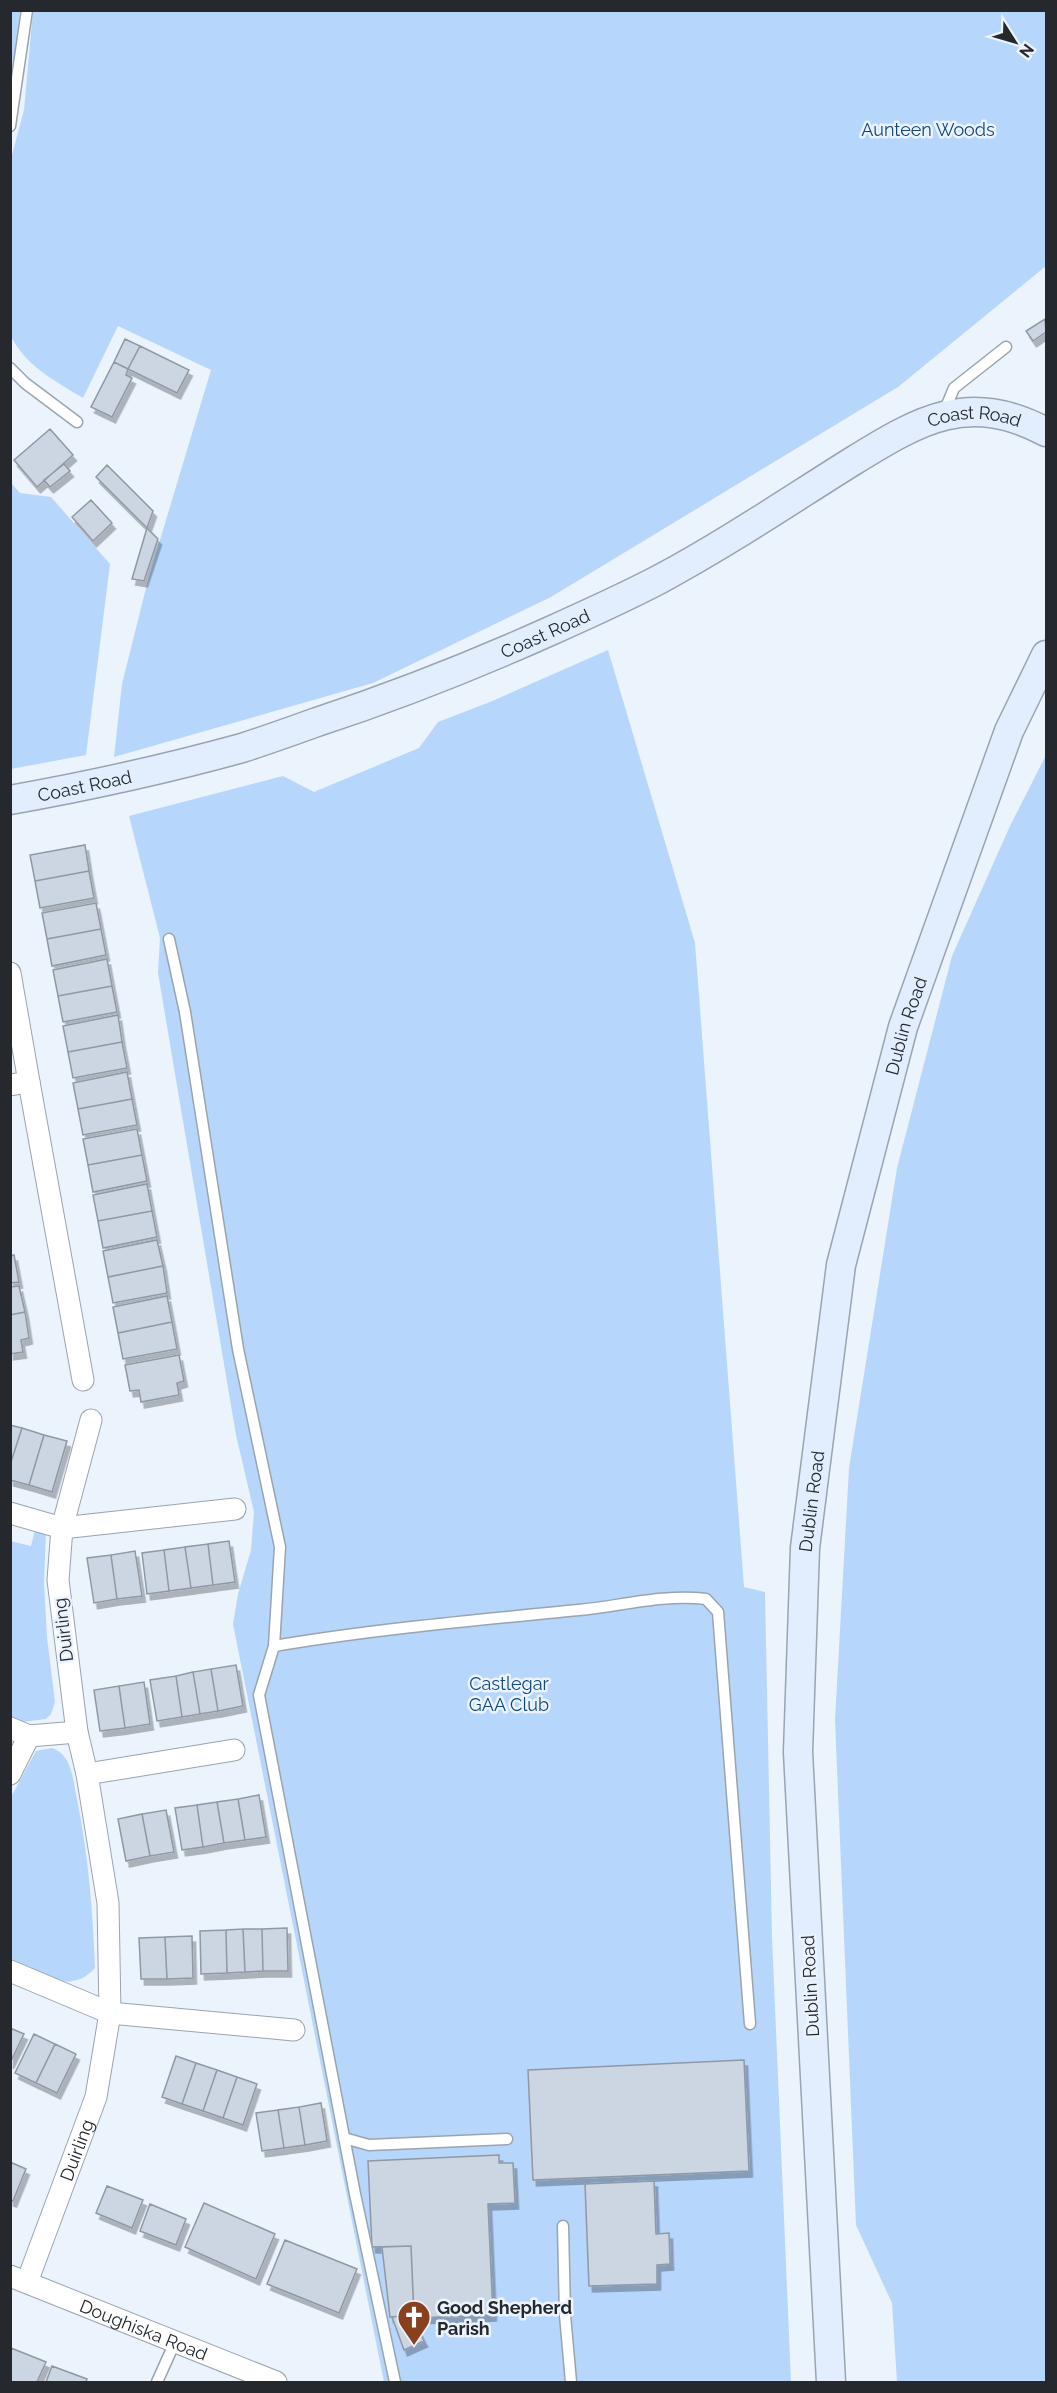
<svg xmlns="http://www.w3.org/2000/svg" width="1057" height="2393" viewBox="0 0 1057 2393" font-family="Raleway,sans-serif">
<style>
.green{fill:#b7d6fc}
.building{fill:#ccd6e3;stroke:#8f98a4;stroke-width:1.5;filter:url(#shadow)}
.lines{fill:none;stroke-linecap:round;stroke-linejoin:round}
.service-casing{stroke:#9aa4af;stroke-width:13}
.minor-casing{stroke:#9aa4af;stroke-width:23}
.secondary-casing{stroke:#9aa4af;stroke-width:31}
.service{stroke:#fff;stroke-width:10}
.minor{stroke:#fff;stroke-width:21}
.secondary{stroke:#e2eefe;stroke-width:28}
.labels{text-anchor:middle;dominant-baseline:central;stroke-width:5;stroke-linejoin:round;paint-order:stroke}
.park-label{font-size:18px;fill:#124780;stroke:#ebf3fd}
.street-label{font-size:18px;fill:#25292e;stroke:#ebf3fd}
.poi-label{font-size:18px;font-weight:bold;fill:#25292e;stroke:#ebf3fd;text-anchor:start}
</style>
<defs>
<filter id="shadow"><feDropShadow dx="3.5" dy="6" stdDeviation="0" flood-color="#0004"/></filter>
</defs>
<rect width="100%" height="100%" fill="#ebf3fd"/>
<!-- green -->
<path class="green" d="M11,11H20L11,100Z
M33,11H1046V266L898,387L551,597L373,683L114,757L122,684L148,580L211,370L118,326L83,398C55,381 24,365 10,334L11,159L24,110Z
M11,483L20,493L51,497L110,564L86,755L11,769Z
M608,650L695,943L744,1587L765,1592L772,1937L791,2382H384L233,1624L238,1594L251,1550L254,1512L236,1435L158,973L160,938L129,816L283,776L314,792L419,748L438,722L490,702Z
M1046,755V2382H897L892,2303L856,2225L835,1720L849,1468L897,1168L952,956L1010,826Z
M36,1526L46,1532L44,1583L47,1637L55,1702L51,1714L46,1719L22,1722L11,1717L10,1541L31,1546Z
M52,1748C58,1750 63,1754 66,1759C73,1770 74,1786 77,1799C88,1854 93,1911 95,1968C70,1996 38,1974 11,1961L10,1799L36,1751Z"/>
<!-- building -->
<path class="building" d="M1045,319L1046,332L1033,341L1026,331Z
M125,339L140,346L128,369L114,362Z
M140,346L189,370L177,393L128,369Z
M114,362L128,369L126,375L132,378L112,417L91,407Z
M50,429L73,455L37,487L14,460Z
M64,464L70,471L50,487L44,480Z
M107,465L153,511L147,528L96,477Z
M91,500L112,523L93,541L72,517Z
M147,528L158,539L144,581L132,579Z
M85,845L89,871L35,881L30,855Z
M89,871L94,898L40,908L35,881Z
M96,903L101,929L47,939L42,913Z
M101,929L106,955L52,966L47,939Z
M107,959L112,986L58,996L53,970Z
M112,986L117,1012L63,1022L58,996Z
M118,1015L122,1042L68,1052L63,1026Z
M122,1042L127,1068L73,1078L68,1052Z
M127,1072L132,1099L78,1109L73,1083Z
M132,1099L137,1125L83,1135L78,1109Z
M137,1129L142,1155L88,1165L83,1139Z
M142,1155L147,1181L93,1192L88,1165Z
M147,1184L152,1211L98,1221L93,1195Z
M152,1211L157,1237L103,1248L98,1221Z
M157,1240L163,1266L108,1277L103,1251Z
M14,1255L19,1282L10,1283V1256Z
M163,1266L167,1293L113,1303L108,1277Z
M19,1286L25,1312L10,1315V1287Z
M167,1296L172,1322L118,1333L113,1307Z
M25,1312L29,1338L21,1340L23,1352L10,1354V1315Z
M172,1322L177,1349L123,1359L118,1333Z
M179,1355L184,1381L177,1383L179,1395L141,1402L139,1390L130,1391L125,1365Z
M10,1425L22,1428L10,1465Z
M22,1428L44,1435L29,1485L10,1480V1465Z
M44,1435L67,1441L52,1492L29,1485Z
M229,1541L235,1582L213,1585L208,1544Z
M208,1544L213,1585L191,1588L185,1547Z
M185,1547L191,1588L169,1591L164,1550Z
M164,1550L169,1591L147,1594L142,1553Z
M135,1551L142,1596L117,1599L111,1555Z
M111,1555L117,1599L94,1603L87,1558Z
M236,1665L243,1706L218,1711L211,1669Z
M211,1669L218,1711L200,1714L193,1672Z
M193,1672L200,1714L182,1717L176,1676Z
M176,1676L182,1717L157,1721L150,1680Z
M144,1682L150,1724L125,1728L119,1686Z
M119,1686L125,1728L100,1731L94,1690Z
M259,1795L266,1837L245,1840L238,1799Z
M238,1799L245,1840L224,1843L217,1802Z
M217,1802L224,1843L203,1847L197,1805Z
M197,1805L203,1847L182,1850L175,1808Z
M166,1810L174,1852L150,1856L142,1814Z
M142,1814L150,1856L126,1861L118,1819Z
M287,1928L288,1971H263L262,1929Z
M243,1929H262L263,1971L245,1972Z
M243,1929L245,1972L227,1973L226,1930Z
M226,1930L227,1973L201,1974L200,1931Z
M192,1936L193,1978L167,1979L165,1937Z
M165,1937L167,1979H141L139,1938Z
M10,2028L24,2034L10,2063Z
M34,2034L55,2044L36,2083L15,2073Z
M55,2044L76,2054L57,2093L36,2083Z
M176,2056L196,2063L182,2104L162,2097Z
M744,2060L749,2171L533,2180L528,2070Z
M196,2063L217,2070L203,2111L182,2104Z
M217,2070L237,2077L223,2118L203,2111Z
M237,2077L257,2084L243,2125L223,2118Z
M321,2103L327,2141L305,2145L299,2107Z
M299,2107L305,2145L284,2148L278,2110Z
M278,2110L284,2148L262,2151L256,2113Z
M499,2155V2163H513L515,2203L488,2204L493,2315L414,2318L411,2246L372,2247L368,2161Z
M10,2162L26,2169L13,2201L10,2200Z
M654,2181L656,2234L669,2233L670,2264L657,2265V2284L589,2286L585,2184Z
M107,2186L143,2200L132,2228L96,2213Z
M204,2203L275,2234L256,2279L185,2247Z
M150,2204L186,2219L176,2245L140,2231Z
M285,2240L357,2269L339,2313L267,2284Z
M411,2246L414,2315L390,2317L382,2247Z
M411,2315L424,2341L404,2350L392,2317Z
M11,2348L46,2362L37,2382H10Z
M52,2366L87,2379L86,2382H46Z"/>
<g class="lines">
<defs>
<path id="service" d="M10,126L27,10
M10,368L25,383L77,422
M944,412L954,388L1006,347
M169,939L185,1012L238,1349L280,1547L274,1646
M344,2138L369,2145L507,2139
M563,2226L565,2315L571,2382
M157,2382L175,2342
M395,2382L355,2194L259,1695L274,1646C375,1629 477,1620 579,1610C621,1606 663,1594 706,1599L718,1612L750,2024"/>
<g id="minor">
<path d="M10,973L29,1082L10,1085"/>
<path d="M29,1082L83,1380"/>
<path d="M10,1513L62,1528L235,1509"/>
<path d="M10,1728L29,1736L77,1732"/>
<path d="M10,1774L29,1736"/>
<path d="M87,1774L234,1750"/>
<path d="M10,1971L110,2013L294,2030"/>
<path id="s1" d="M10,2276L276,2382"/>
<path id="s2" d="M27,2282L96,2097L110,2013L108,1903L87,1774L77,1732L58,1580L62,1528L91,1420"/>
</g>
<g id="secondary">
<path id="s3" d="M10,800C88,786 166,769 242,748C267,740 292,731 317,722C396,696 472,666 548,632C586,615 624,598 660,579C727,543 789,501 853,461C921,419 969,391 1046,432"/>
<path id="s4" d="M831,2382L798,1752L805,1548L841,1265L903,1027L1009,731L1046,655"/>
</g>
</defs>
<!-- service casing -->
<use href="#service" class="service-casing"/>
<!-- minor casing -->
<use href="#minor" class="minor-casing"/>
<!-- secondary casing -->
<use href="#secondary" class="secondary-casing"/>
<!-- service -->
<use href="#service" class="service"/>
<!-- minor -->
<use href="#minor" class="minor"/>
<!-- secondary -->
<use href="#secondary" class="secondary"/>
</g>
<!-- icons -->
<defs>
<symbol id="church-pin" viewBox="-11 -11 22 30"><path d="M0 17L-7.5 6A9.5 9.5 0 1 1 7.5 6Z" fill="#88401f" stroke="#ebf3fd"/><path d="M-1.2-6h2.4v3.5h3.3v2.4h-3.3V6h-2.4V-.1h-3.3v-2.4h3.3Z" fill="#fff"/></symbol>
</defs>
<g fill-rule="evenodd">
<use href="#church-pin" x="395" y="2298" width="38" height="52"/>
</g>
<g class="labels">
<!-- park labels -->
<g class="park-label">
<text x="928" y="129">Aunteen Woods</text>
<text x="509" y="1683">Castlegar<tspan x="509" dy="21">GAA Club</tspan></text>
</g>
<!-- street labels -->
<g class="street-label">
<text stroke="none"><textPath href="#s3" startOffset="1048">Coast Road</textPath></text>
<text stroke="none"><textPath href="#s3" startOffset="562">Coast Road</textPath></text>
<text stroke="none"><textPath href="#s3" startOffset="76">Coast Road</textPath></text>
<text stroke="none"><textPath href="#s4" startOffset="1368">Dublin Road</textPath></text>
<text stroke="none"><textPath href="#s4" startOffset="882">Dublin Road</textPath></text>
<text transform="translate(63 1630) rotate(-97)">Duirling</text>
<text transform="translate(810 1986) rotate(-93)">Dublin Road</text>
<text stroke="none"><textPath href="#s2" startOffset="141">Duirling</textPath></text>
<text stroke="none"><textPath href="#s1" startOffset="144">Doughiska Road</textPath></text>
</g>
<!-- poi labels -->
<g class="poi-label">
<text x="437" y="2307">Good Shepherd<tspan x="437" dy="21">Parish</tspan></text>
</g>
</g>
<!-- border -->
<rect width="1057" height="2393" fill="none" stroke="#25292e" stroke-width="24"/>
<!-- north arrow -->
<g transform="translate(1015 42) rotate(127)" stroke="#ebf3fd" stroke-width="4.5" paint-order="stroke">
<path d="M0-4.5L10 22L0 15L-10 22Z" fill="#25292e"/>
<text y="-9" font-size="16" font-weight="bold" text-anchor="middle" fill="#25292e">N</text>
</g>
</svg>
